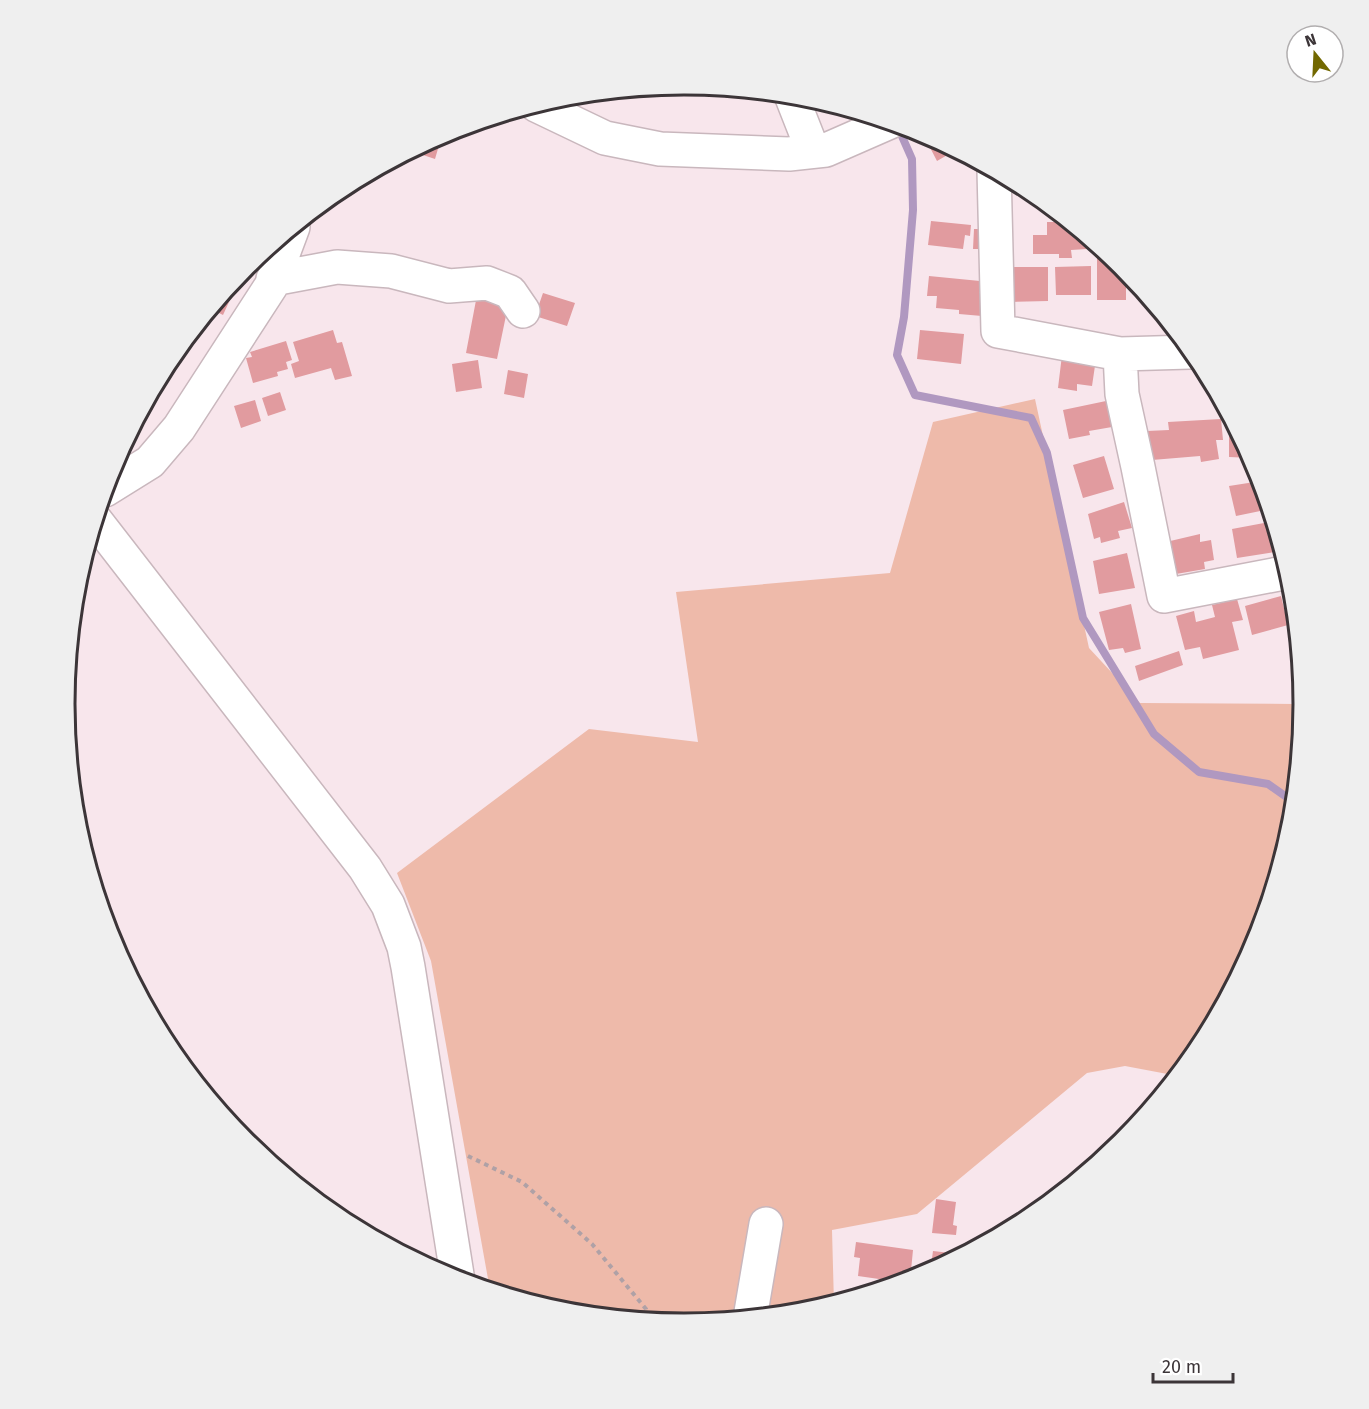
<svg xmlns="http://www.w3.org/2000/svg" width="1369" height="1409" viewBox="0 0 1369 1409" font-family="'Fira Sans',sans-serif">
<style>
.green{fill:#eebaaa}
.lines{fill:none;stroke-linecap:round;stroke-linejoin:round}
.stream{stroke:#b098c0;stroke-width:8}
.building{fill:#e19b9f}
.minor-casing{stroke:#c9b7bd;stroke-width:36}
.path{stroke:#afa1a6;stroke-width:4;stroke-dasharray:4.5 4.5;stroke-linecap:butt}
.minor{stroke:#fff;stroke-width:33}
.rim{fill:none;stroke:#3c3538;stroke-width:3}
</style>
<rect width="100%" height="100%" fill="#f8e6ec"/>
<!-- green -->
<path class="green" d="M1035,399L1089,648L1140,703L1295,704L1304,713L1293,826L1257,942L1200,1049L1178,1076L1125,1066L1087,1073L917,1214L832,1230L834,1304L805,1313L684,1324L563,1313L490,1290L431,961L397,873L589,729L698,742L676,592L890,573L933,422Z"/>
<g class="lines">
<!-- stream -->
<path class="stream" d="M897,125L912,159L913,210L904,317L897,355L915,395L1031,418L1047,453L1083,618L1154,734L1199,772L1268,784L1295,803"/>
</g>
<!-- building -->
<path class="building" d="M922,132L956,150L937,161Z
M442,135L435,159L411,151Z
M931,221L971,225L970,236L965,235L963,249L928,245Z
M1047,222H1069L1087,236V249L1071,250L1072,258H1059V254H1033V235H1047Z
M974,229H985V249H973Z
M1097,245L1123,266L1137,284H1126V300H1097Z
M1091,266V295H1056L1055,267Z
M245,267L223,315L211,309L218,300Z
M1010,267H1048V301L1010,302Z
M929,276L980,281L979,293L985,294L982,316L959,314V310L936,308L937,296H927Z
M543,293L575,303L567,326L535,316Z
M477,295L509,301L497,359L466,353Z
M333,330L337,343L342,342L352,376L335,380L331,368L295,378L291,364L299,361L293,342Z
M920,330L964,334L961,364L917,359Z
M286,341L292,360L286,362L288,369L277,372L278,376L253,383L246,358L252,357L250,352Z
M1062,355L1096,359L1092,386L1077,384V391L1058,388Z
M478,360L482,388L456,392L452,364Z
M508,370L528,374L524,398L504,394Z
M280,392L286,410L268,416L262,398Z
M255,400L261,421L241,428L234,406Z
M1106,401L1112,427L1089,431L1090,435L1069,439L1063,410Z
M1221,419L1223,440H1216L1219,459L1201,462L1200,456L1152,460L1147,431L1169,430L1168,422Z
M1229,419H1232L1252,458L1229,457Z
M1104,456L1114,489L1083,498L1073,465Z
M1261,481L1270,509L1236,516L1229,486Z
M1124,502L1132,528L1118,531L1120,538L1101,543L1100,537L1094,539L1088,514Z
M1274,521L1281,551L1237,558L1232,529Z
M1200,534V542L1211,540L1214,560L1204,562L1205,569L1176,574L1173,554L1169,556L1166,542Z
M1127,553L1135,588L1099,594L1093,561Z
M1281,596L1288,625L1252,635L1245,606Z
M1237,599L1243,620L1232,622L1239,650L1203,659L1200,647L1185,650L1176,616L1194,611L1196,622L1215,617L1212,605Z
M1131,604L1141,649L1125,653L1123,648L1109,650L1099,612Z
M1179,651L1183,665L1139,681L1135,666Z
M936,1199L956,1202L953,1225L957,1226L956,1235L932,1233Z
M856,1242L913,1250L910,1281L899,1283L888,1288L885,1287L886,1280L858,1276L860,1258L854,1257Z
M933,1251L959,1254L958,1258L930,1273Z"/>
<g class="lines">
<defs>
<path id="minor" d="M791,95L813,151
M536,105L605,138L660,149L789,154L826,150L890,122
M994,170L998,331L1120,354L1190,352V348
M273,279L337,267L391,271L449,286L487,283L510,292L523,311
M1120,354L1122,394L1138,467L1164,596L1289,572
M105,490L150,462L179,428L271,286L293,227
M96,521L365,868L388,905L404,947L408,967L458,1281
M750,1318L766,1224"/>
</defs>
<!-- minor casing -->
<use href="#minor" class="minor-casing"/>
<!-- path -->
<path class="path" d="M468,1156L522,1182L592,1244L646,1309L649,1321"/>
<!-- minor -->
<use href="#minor" class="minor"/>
</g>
<!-- crop -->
<path d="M0 0H1369V1409H0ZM75 704a609 609 0 1 1 1218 0a609 609 0 1 1-1218 0Z" fill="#efefef" fill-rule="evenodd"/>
<path class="rim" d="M75 704a609 609 0 1 1 1218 0a609 609 0 1 1-1218 0Z"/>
<!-- north arrow -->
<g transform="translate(1315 54) rotate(342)"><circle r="28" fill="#ffffff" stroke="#b1aeaf" stroke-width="1.5"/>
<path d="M0-4.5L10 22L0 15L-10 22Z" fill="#726800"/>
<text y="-9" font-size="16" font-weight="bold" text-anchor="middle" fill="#3c3538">N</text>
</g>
<!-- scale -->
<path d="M1153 1373v9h80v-9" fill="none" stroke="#3c3538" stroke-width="3"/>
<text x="1162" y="1373" font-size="18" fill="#3c3538" stroke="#ffffff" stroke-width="4.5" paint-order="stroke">20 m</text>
</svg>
